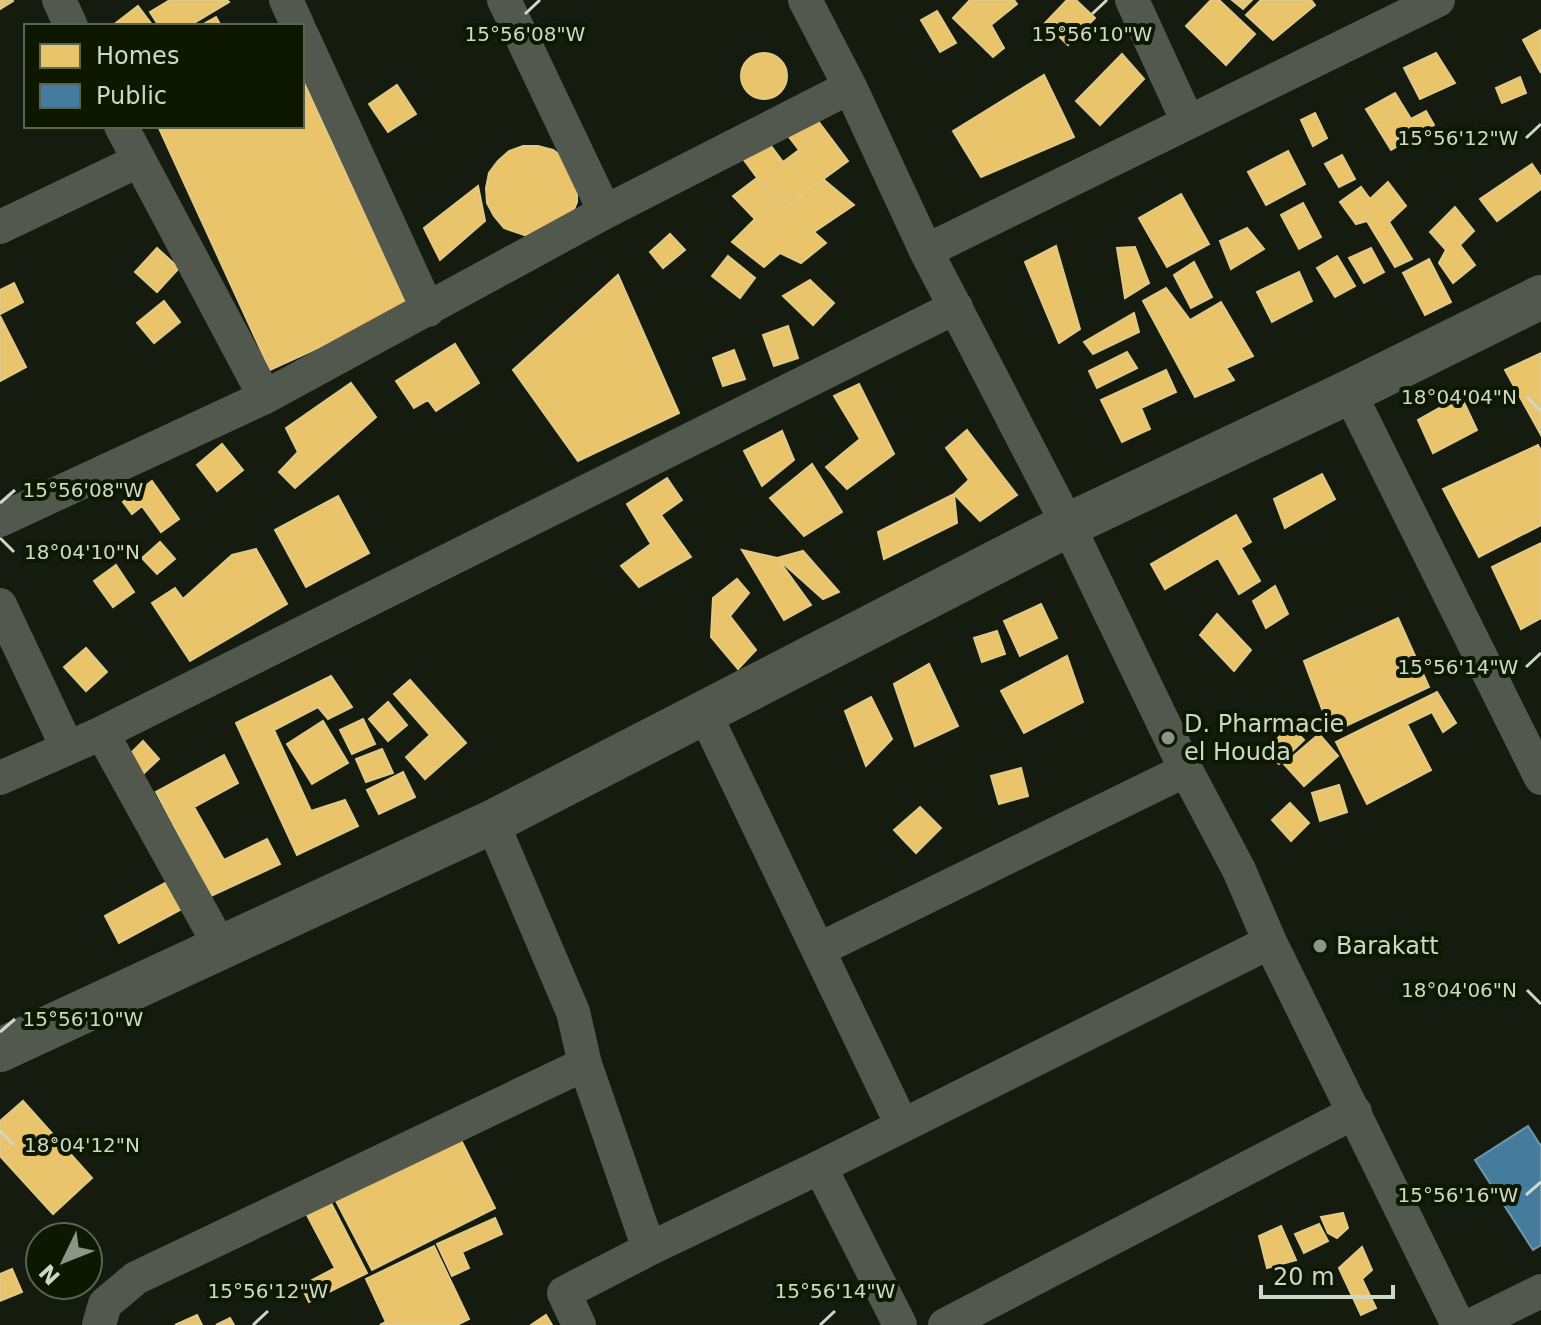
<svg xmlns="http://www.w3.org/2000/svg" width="1541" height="1325" viewBox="0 0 1541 1325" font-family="'DejaVu Sans',sans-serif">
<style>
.homes{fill:#e9c46a;stroke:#e1ca86;stroke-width:2}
.public{fill:#457b9d;stroke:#6e97aa;stroke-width:2}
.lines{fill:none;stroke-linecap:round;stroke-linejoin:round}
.minor{stroke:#53584e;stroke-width:34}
.secondary{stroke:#53584e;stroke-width:44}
.ticks{fill:none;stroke:#cfd7c7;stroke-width:3}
.poi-dot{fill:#8e9586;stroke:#0e1801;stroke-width:3}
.labels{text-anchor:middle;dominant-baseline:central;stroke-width:8;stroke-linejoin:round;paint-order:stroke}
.poi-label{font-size:24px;fill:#cfd7c7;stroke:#0e1801;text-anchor:start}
.ticks-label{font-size:20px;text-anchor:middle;fill:#cfd7c7;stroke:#0e1801;stroke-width:8;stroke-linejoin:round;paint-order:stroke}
</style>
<rect width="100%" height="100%" fill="#151b0e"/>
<!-- homes -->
<path class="homes" d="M0,0H12L13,1L0,9Z
M170,0H227L229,2L189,26H159L150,12Z
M970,0H1014L1017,4L991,25L1004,48L993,57L953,18Z
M1067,0H1076L1095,18L1068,45L1045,23Z
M1211,0H1219L1255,34L1226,65L1186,26Z
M1232,0H1252L1243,9Z
M1261,0H1311L1315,5L1273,40L1246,15Z
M138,6L153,26H112Z
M937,11L956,43L940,52L921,20Z
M216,17L221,26H200Z
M1541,30V73L1523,40Z
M1436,53L1455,83L1420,99L1404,68Z
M741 76a23 23 0 1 1 46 0a23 23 0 1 1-46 0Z
M1122,54L1144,79L1100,125L1076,101Z
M1044,75L1074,137L981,177L953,131Z
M1520,77L1526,93L1502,103L1496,88Z
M302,78L408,307L270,370L158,126H302Z
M397,85L416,114L388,132L369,104Z
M1395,93L1411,119L1426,111L1434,125L1391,150L1366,109Z
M1315,113L1327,138L1313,146L1301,120Z
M815,117L848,161L781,210L744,160L768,142L783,162L799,150L789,137Z
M523,146H538L553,150L565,159L577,186V202L571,216L533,238L504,228L494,216L487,203L486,188L489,173L498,161L509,151Z
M1288,151L1305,184L1266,205L1248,172Z
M1342,155L1355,179L1339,187L1325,164Z
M1532,164L1541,177V189L1497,221L1480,199Z
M757,178L781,210L823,179L854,205L814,232L826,243L801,263L780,253L764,267L732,242L755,219L733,196Z
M1388,182L1406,206L1389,222L1412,259L1395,267L1367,221L1356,224L1340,202L1361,187L1370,199Z
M478,186L485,221L440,260L424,228Z
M1181,194L1209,244L1167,267L1139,218Z
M1303,203L1321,237L1299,249L1281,215Z
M1455,207L1474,231L1460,245L1475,265L1453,283L1439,263L1446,250L1430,232Z
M1247,228L1264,249L1231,269L1220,241Z
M670,234L685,250L663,268L650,252Z
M1056,246L1080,329L1059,343L1025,262Z
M1135,247L1149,283L1125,298L1117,248Z
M157,248L179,268L157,292L135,272Z
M1371,248L1384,272L1364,283L1349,258Z
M728,256L755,278L740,298L712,276Z
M1337,256L1355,286L1335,297L1317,268Z
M1429,259L1451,302L1425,315L1403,273Z
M1194,262L1212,297L1191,308L1174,275Z
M1299,272L1312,301L1272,322L1257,292Z
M618,275L679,413L578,461L513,370Z
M810,280L834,303L813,325L783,296Z
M14,283L23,302L0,314V290Z
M1166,288L1190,320L1221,302L1253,356L1226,368L1234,380L1195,397L1143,301Z
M164,301L180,322L154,343L137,323Z
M1134,313L1139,332L1093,354L1084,342Z
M0,316L26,367L0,381Z
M788,326L798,358L774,366L763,335Z
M455,344L479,383L436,411L428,400L414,408L396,381Z
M734,350L745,379L723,386L713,358Z
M1127,352L1137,368L1097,388L1089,371Z
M1541,353V435L1505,370Z
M1166,370L1176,392L1141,408L1150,429L1122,442L1101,400Z
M351,383L376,417L295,488L279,472L298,452L286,428Z
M859,384L894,454L847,489L826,467L860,439L834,396Z
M1461,396L1477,430L1433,453L1418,420Z
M967,430L1017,495L980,521L954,494L969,480L946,448Z
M782,431L794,460L762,486L744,451Z
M222,444L243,470L217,491L197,465Z
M1538,445L1541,451V525L1479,557L1443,489Z
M812,464L842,512L804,536L770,498Z
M1322,474L1335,499L1285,528L1274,499Z
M667,478L682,500L661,515L691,557L639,587L621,566L651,544L627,504Z
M152,481L179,519L161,532L142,506L132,514L123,502Z
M954,494L957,523L884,559L878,532Z
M338,496L369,553L306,587L275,530Z
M1236,515L1251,542L1241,548L1260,581L1239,594L1218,558L1165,589L1151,564Z
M160,542L175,559L157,574L142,558Z
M1541,543V618L1521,629L1492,567Z
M256,549L287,604L190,661L152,603L175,588L183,599L232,555Z
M742,550L777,558L811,605L784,620Z
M803,551L839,592L823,599L777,558Z
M116,565L134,592L113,607L94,581Z
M737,579L749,593L730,616L756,650L738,669L711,637L713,598Z
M1275,586L1288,614L1266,628L1253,601Z
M1041,604L1057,638L1020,656L1004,621Z
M1217,614L1251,650L1234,671L1200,635Z
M1398,618L1429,687L1331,733L1304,661Z
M997,631L1005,654L982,662L974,638Z
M86,648L107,672L86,691L64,667Z
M1067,656L1083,702L1024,733L1001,691Z
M929,664L958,726L915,746L894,684Z
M331,676L352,707L328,719L318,707L274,730L311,811L345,800L358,826L297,855L236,723Z
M410,680L466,743L425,779L406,757L430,735L394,694Z
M1437,692L1456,723L1443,732L1432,712L1407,724L1431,770L1367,804L1336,742Z
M871,697L892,739L866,766L845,711Z
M388,702L407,725L388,741L369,719Z
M363,719L375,744L352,754L340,730Z
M323,721L348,763L312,784L287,744Z
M1291,726L1304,740L1279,764L1265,750Z
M1319,734L1338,756L1304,786L1284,764Z
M143,741L159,759L144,773L128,756Z
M382,749L393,773L366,782L356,759Z
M224,755L238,783L194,807L224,860L267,839L280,864L211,896L156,792Z
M1021,768L1028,796L999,804L991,776Z
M403,772L415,797L379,814L367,790Z
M1339,785L1347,812L1320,821L1312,793Z
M1290,803L1309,823L1291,841L1272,820Z
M920,807L941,828L916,853L894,830Z
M174,878L189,905L119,943L105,916Z
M23,1101L92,1178L53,1214L0,1156V1121Z
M461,1140L495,1208L372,1270L335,1199Z
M331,1203L367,1273L309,1302L301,1286L335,1268L307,1215Z
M1343,1213L1348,1228L1337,1238L1328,1233L1321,1217Z
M495,1218L502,1234L462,1252L469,1268L452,1276L437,1244Z
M1319,1224L1328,1241L1304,1253L1295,1234Z
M1281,1226L1296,1260L1267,1268L1259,1236Z
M434,1246L469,1319L457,1325H380L386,1322L366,1279Z
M1362,1247L1372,1270L1362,1279L1376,1308L1361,1315L1339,1268Z
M12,1269L22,1292L0,1301V1274Z
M197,1315L202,1325H175Z
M546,1315L552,1325H531Z
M230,1318L234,1325H216Z"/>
<!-- public -->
<path class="public" d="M1528,1126L1541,1146V1245L1533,1250L1475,1160Z"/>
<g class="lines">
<!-- minor -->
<path class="minor" d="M59,0L71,26
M286,0L298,26
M504,0L605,212
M805,0L850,87L926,251L1068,525L1186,770L1239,870L1270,942L1458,1325
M1132,0L1188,122
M302,35L428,310
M121,126L265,397
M0,227L138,161
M926,251L1438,0
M1349,392L1541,778
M0,520L265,397L605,212L850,87
M0,605L67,747
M704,712L902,1125
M102,733L220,946
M0,778L102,733L956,307
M818,950L1186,770
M585,1064L649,1249
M820,1167L900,1325
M99,1325L105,1304L136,1278L585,1064L573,1012L492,822
M579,1325L564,1293L649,1249L820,1167L1270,942
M945,1325L1355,1112
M1472,1325L1541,1291"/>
<!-- secondary -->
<path class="secondary" d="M0,1050L492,822L1068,525L1349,392L1541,297"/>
</g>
<!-- ticks -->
<path class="ticks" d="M525,14L540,0M1092,14L1107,0M1526,138L1541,124M1527,397L1541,411M0,503L15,490M0,538L14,552M1526,667L1541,653M1527,990L1541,1004M0,1032L15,1019M0,1131L14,1145M1526,1195L1541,1182M253,1325L268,1311M820,1325L835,1311"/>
<!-- markers -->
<g class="poi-dot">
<circle cx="1168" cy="738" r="8"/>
<circle cx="1320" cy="946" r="8"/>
</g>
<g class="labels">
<!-- poi labels -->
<g class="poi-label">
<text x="1184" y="724">D. Pharmacie<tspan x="1184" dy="28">el Houda</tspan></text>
<text x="1336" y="946">Barakatt</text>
</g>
</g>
<g class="ticks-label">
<text x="525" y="41">15°56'08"W</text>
<text x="1092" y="41">15°56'10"W</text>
<text x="1458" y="145">15°56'12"W</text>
<text x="1459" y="404">18°04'04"N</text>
<text x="83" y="497">15°56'08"W</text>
<text x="82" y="559">18°04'10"N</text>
<text x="1458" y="674">15°56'14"W</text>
<text x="1459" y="997">18°04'06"N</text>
<text x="83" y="1026">15°56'10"W</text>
<text x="82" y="1152">18°04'12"N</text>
<text x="1458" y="1202">15°56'16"W</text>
<text x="268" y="1298">15°56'12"W</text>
<text x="835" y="1298">15°56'14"W</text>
</g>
<!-- legend -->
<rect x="24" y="24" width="280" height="104" fill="#0e1801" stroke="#5b6450" stroke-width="2"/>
<rect x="40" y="44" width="40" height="24" fill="#e9c46a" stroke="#5b6450" stroke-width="2"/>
<text x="96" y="64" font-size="24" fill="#cfd7c7">Homes</text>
<rect x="40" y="84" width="40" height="24" fill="#457b9d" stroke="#5b6450" stroke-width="2"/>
<text x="96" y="104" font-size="24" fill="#cfd7c7">Public</text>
<!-- north arrow -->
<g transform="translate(64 1261) rotate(227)"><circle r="38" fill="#0e1801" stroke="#5b6450" stroke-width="2"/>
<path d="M0-6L14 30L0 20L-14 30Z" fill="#8e9586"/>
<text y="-12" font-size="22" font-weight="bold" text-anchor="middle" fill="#cfd7c7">N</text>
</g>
<!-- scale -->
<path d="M1261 1285v12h132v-12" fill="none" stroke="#cfd7c7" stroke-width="4"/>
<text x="1273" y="1285" font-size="24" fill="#cfd7c7" stroke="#0e1801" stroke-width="6" paint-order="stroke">20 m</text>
</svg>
